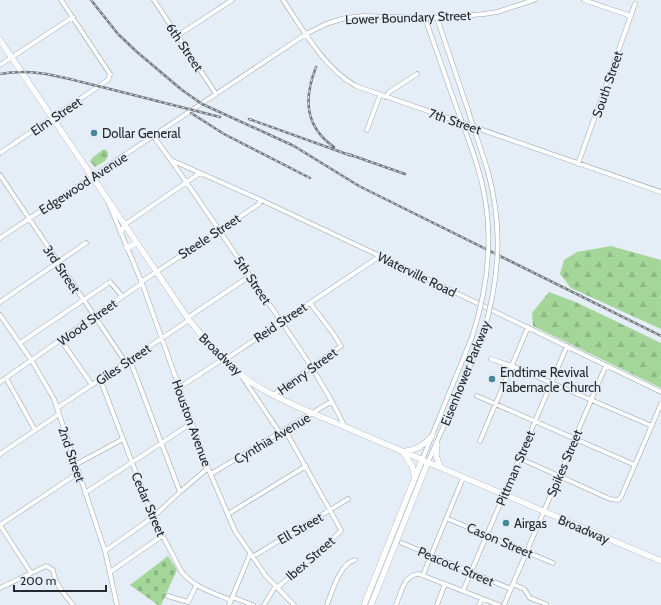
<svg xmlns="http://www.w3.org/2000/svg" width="661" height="605" viewBox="0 0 661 605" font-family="Cabin,sans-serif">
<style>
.forest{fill:url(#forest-firs)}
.cemetery{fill:url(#cemetery-stones)}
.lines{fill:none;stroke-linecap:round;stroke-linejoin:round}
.minor-casing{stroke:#99a0a8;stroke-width:5}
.major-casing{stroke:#99a0a8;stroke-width:6}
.minor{stroke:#fff;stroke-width:4}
.major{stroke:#fff;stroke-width:5.5}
.rail-casing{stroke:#757a80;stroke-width:2.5}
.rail{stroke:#e5edf6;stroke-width:1;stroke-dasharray:3;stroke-linecap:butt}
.minor-bridge-casing{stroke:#99a0a8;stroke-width:5;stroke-linecap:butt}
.minor-bridge{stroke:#fff;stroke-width:4}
.poi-dot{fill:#458898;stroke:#e5edf6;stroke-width:1.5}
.labels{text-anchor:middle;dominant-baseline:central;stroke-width:3;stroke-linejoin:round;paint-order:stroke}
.street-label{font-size:13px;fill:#25282c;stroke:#e5edf6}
.poi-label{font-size:13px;fill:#25282c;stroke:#e5edf6;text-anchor:start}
</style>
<defs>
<pattern id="forest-firs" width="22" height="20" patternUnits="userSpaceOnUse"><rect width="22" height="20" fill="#a4d69a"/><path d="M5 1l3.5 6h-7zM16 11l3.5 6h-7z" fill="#8db885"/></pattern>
<pattern id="cemetery-stones" width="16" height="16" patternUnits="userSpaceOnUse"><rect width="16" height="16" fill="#a4d69a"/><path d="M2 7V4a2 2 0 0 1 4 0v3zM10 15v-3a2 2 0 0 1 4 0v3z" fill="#8db885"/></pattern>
</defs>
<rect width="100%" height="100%" fill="#e5edf6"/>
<!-- forest -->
<path class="forest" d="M104,149L108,152V156L105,161L95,167L90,161L93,157Z
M611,246L661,260V329L571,288L560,274L564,260L577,252Z
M549,292L578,303L661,343V388L533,326L532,313Z"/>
<!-- cemetery -->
<path class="cemetery" d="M168,556L177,570L161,605H158L130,585Z"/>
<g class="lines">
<defs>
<path id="minor" d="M154,0L216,94
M283,0C303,30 325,69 356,86L661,192
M584,0L631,16
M425,18L456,106
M437,18L468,110
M177,36L232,0
M0,65L73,17
M386,97L389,92L417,74
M367,130L380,95
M154,137C189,184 221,233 254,282C286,329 320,375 345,427
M0,153L108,80L110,74L108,71L61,0
M171,160L261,200L380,256L661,392
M578,164L635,4
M0,175L126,363
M109,204L142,283L208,468L235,531L266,576L294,605
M121,234L124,225L200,173
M0,238L306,34L326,24L345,18L363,16L437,18L484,14L497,12L534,0
M141,282L259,204L261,200
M0,302L86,243
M0,315L32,361L54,399L105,551L117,605
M187,318L250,276
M61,340L92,385
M20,343L110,282L122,296
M491,359L512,366L652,426
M130,360L180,492
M6,378L35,430
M243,378L280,433
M100,379L153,517L181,571C193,587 213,593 231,600
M0,382L142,283
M180,387L223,359L229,357L380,256
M273,395L341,346L332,332L310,303
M477,396L635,465
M57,408L189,320
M480,441L528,327
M0,454L58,415
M519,458L610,499L618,500L621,497L661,404
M422,460L472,337
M428,462L481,341
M75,465L123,439
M211,474L332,401
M85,493L192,423
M228,514L306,466
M446,518L553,563
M0,525L78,473
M0,525L31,573
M402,543L511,589
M105,551L153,517L180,492L208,468
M252,557L348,499
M110,572L162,536
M423,575L463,478
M513,584L524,589L530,598L546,604
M0,588L46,566L53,570C54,583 65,595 73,605
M277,588L340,532L341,530L285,430
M463,591L567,346
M168,596L188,602L196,586
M232,597L253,605
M229,605L250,554
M264,605L275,587
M327,605C332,592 340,563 355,560
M396,605C401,593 404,574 419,574L499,605
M437,605L445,584
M479,605L482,599
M504,605L606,365"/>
<path id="major" d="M0,40L189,320C205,339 220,358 240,374C257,388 279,398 298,407L661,561
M127,248L136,243
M437,443L436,456L441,468
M403,452C417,449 422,447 432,436
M403,452L412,466L415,478
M364,605L422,460
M371,605L428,462"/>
</defs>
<!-- minor casing -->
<use href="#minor" class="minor-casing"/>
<!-- major casing -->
<use href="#major" class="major-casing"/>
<!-- minor -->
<use href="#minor" class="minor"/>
<!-- major -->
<use href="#major" class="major"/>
<defs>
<path id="rail" d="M91,0L118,34L137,52L182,90L202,104L294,146L359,186L661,336
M316,67C304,98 304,126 334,147
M0,74C35,67 68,79 102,87C141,97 181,107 220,117
M191,113L224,134L310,178
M249,119L352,156
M348,154L405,174"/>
</defs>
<!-- rail casing -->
<use href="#rail" class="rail-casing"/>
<!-- rail -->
<use href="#rail" class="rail"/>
<defs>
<path id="minor-bridge" d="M456,106C467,136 480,167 485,199C493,246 487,291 472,337
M468,110C474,131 482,151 488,172C504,230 499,284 481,341"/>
</defs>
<!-- minor-bridge casing -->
<use href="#minor-bridge" class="minor-bridge-casing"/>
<!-- minor-bridge -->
<use href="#minor-bridge" class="minor-bridge"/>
</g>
<!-- markers -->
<g class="poi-dot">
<circle cx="94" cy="133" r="4"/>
<circle cx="492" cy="379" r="4"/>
<circle cx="506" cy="523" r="4"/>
</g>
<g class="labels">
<!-- street labels -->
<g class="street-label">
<text transform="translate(408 17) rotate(-2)">Lower Boundary Street</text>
<text transform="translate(185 47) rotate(56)">6th Street</text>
<text transform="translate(607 84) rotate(-71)">South Street</text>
<text transform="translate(56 116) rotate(-34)">Elm Street</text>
<text transform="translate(455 121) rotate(19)">7th Street</text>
<text transform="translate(83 183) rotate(-33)">Edgewood Avenue</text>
<text transform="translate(209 236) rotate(-33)">Steele Street</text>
<text transform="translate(62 269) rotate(56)">3rd Street</text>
<text transform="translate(417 274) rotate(26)">Waterville Road</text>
<text transform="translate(253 280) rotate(56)">5th Street</text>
<text transform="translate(87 322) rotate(-36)">Wood Street</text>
<text transform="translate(280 322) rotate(-34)">Reid Street</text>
<text transform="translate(221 354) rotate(44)">Broadway</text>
<text transform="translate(123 364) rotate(-34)">Giles Street</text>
<text transform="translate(307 371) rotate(-36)">Henry Street</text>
<text transform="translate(465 373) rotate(-68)">Eisenhower Parkway</text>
<text transform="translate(192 423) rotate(70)">Houston Avenue</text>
<text transform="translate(272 438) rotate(-31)">Cynthia Avenue</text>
<text transform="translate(72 454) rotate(71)">2nd Street</text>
<text transform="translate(564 463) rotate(-67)">Spikes Street</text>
<text transform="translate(515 468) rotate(-67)">Pittman Street</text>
<text transform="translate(149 504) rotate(67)">Cedar Street</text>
<text transform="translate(300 528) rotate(-30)">Ell Street</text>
<text transform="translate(584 529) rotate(23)">Broadway</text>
<text transform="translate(500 540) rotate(23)">Cason Street</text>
<text transform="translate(310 558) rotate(-41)">Ibex Street</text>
<text transform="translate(456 566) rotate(23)">Peacock Street</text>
</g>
<!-- poi labels -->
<g class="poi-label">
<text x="102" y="133">Dollar General</text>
<text x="500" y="372">Endtime Revival<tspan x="500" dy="15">Tabernacle Church</tspan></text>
<text x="514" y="523">Airgas</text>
</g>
</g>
<!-- scale -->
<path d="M14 585v6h92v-6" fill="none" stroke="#25282c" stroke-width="2"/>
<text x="20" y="585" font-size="12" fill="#25282c" stroke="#e5edf6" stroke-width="3" paint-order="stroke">200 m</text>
</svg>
